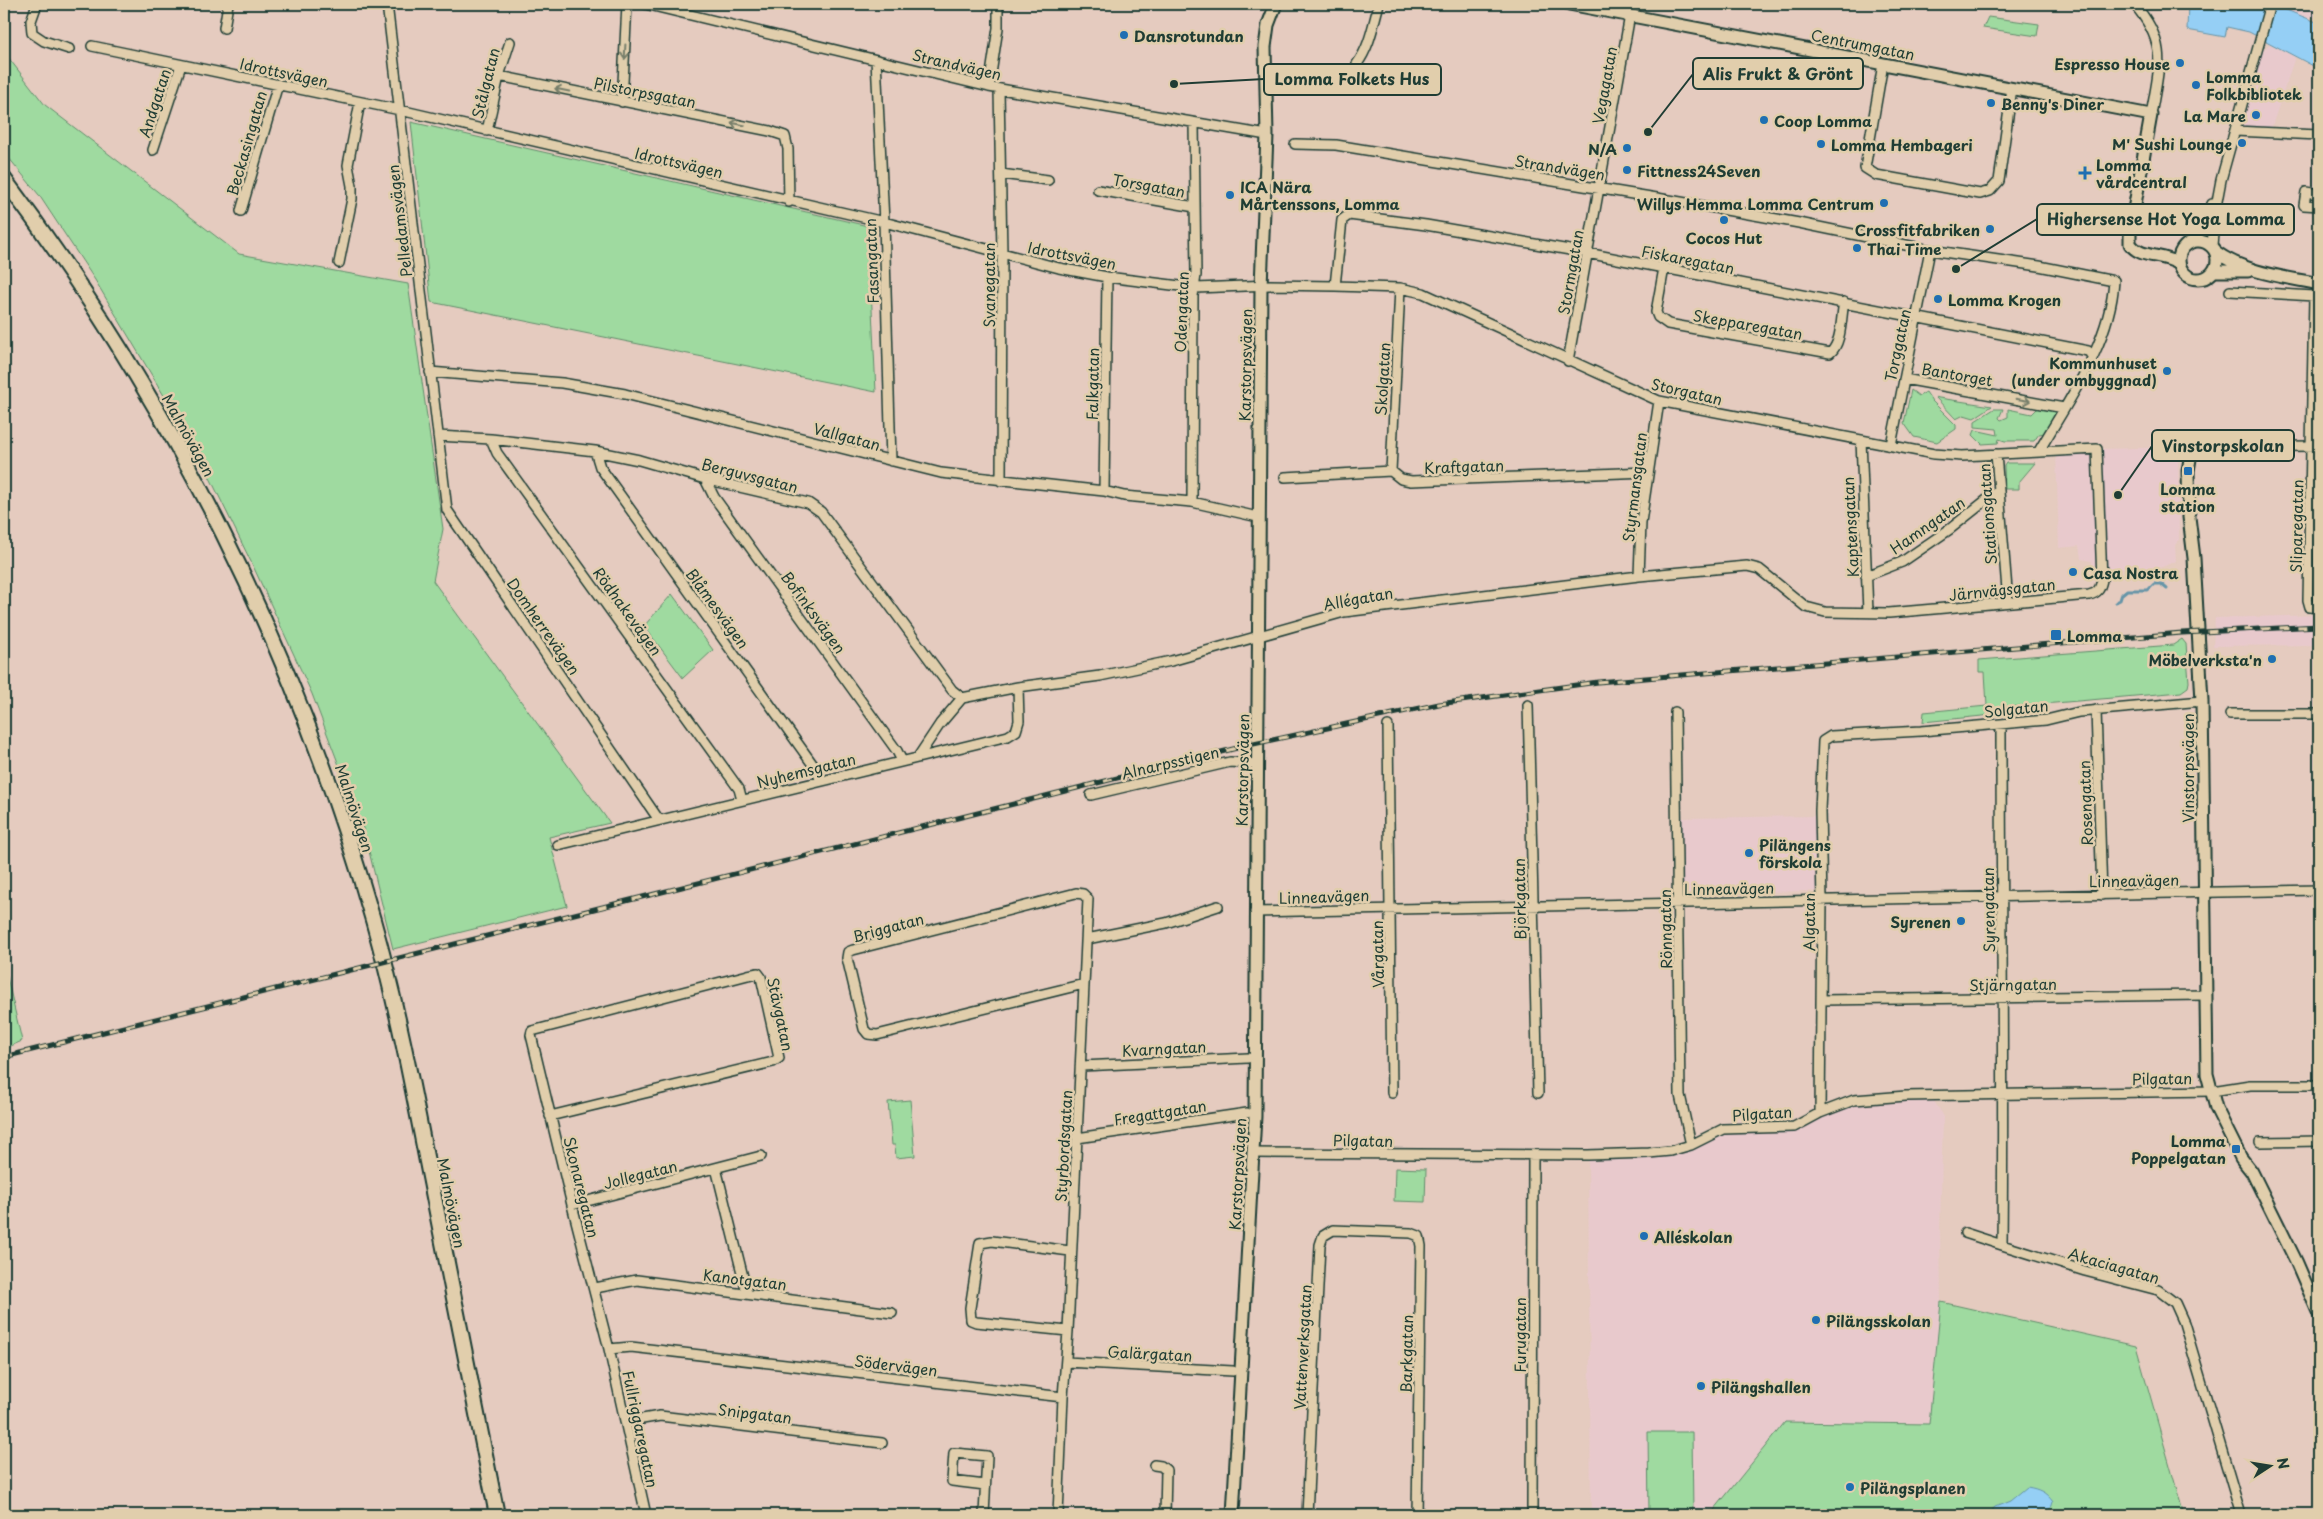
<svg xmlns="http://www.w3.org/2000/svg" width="2323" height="1519" viewBox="0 0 2323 1519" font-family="'Playpen Sans',sans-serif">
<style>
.built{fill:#e8c9cc}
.green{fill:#9fdaa0;stroke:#5f8c6a}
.water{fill:#95cff5;stroke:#6695a8}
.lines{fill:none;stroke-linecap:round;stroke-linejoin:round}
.stream{stroke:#6695a8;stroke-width:3}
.minor-casing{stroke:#1f3d34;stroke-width:12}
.tertiary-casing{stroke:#1f3d34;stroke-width:15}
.secondary-casing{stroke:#1f3d34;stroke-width:18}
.minor{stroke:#e1ceac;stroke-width:9}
.tertiary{stroke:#e1ceac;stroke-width:11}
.secondary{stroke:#e1ceac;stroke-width:14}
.rail-casing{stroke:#1f3d34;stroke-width:5}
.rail{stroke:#e1ceac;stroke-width:3;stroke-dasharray:9;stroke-linecap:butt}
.oneway{stroke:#767e6a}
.poi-dot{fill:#1f6fb2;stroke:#e1ceac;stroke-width:2}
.labels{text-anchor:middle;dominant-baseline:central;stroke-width:5;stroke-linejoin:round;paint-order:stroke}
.poi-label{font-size:15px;font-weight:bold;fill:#1f3d34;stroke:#e1ceac;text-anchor:start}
.street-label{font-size:15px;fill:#1f3d34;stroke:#e1ceac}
.leader{fill:none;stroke:#1f3d34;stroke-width:2}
.callout-dot{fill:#1f3d34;stroke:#e1ceac;stroke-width:2}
.callout{fill:#e1ceac;stroke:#1f3d34;stroke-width:2}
.callout-label{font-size:16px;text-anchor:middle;font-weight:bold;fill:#1f3d34}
</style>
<rect width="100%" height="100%" fill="#e5cbbf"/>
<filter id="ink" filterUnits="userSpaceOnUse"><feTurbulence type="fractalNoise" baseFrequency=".02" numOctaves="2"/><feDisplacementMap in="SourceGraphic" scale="10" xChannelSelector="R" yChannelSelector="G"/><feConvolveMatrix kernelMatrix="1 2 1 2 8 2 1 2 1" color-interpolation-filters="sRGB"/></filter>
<g filter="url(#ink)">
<!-- built -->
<path class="built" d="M2278,4H2319V16L2306,18L2279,8Z
M2270,44L2295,57L2270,132L2239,130L2255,58Z
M2178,447L2179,540L2175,545L2176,561L2162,567L2092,570V561L2081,559L2079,546L2059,548L2056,450Z
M2319,615V645L2213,646L2215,618Z
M1815,816L1816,891L1687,893L1683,888L1681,818Z
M1930,1095L1943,1115L1940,1230L1941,1302L1930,1424L1785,1422L1710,1515H1591L1588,1155L1670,1151L1723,1129L1794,1127L1847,1101Z"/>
<!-- green -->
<path class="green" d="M1988,17L2039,24L2037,36L1983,28Z
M4,52L45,105L239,254L408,284L443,529L433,581L610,823L549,837L567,906L393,949L364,831L312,694L254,568L197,451L95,280L39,195L4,152Z
M411,122L868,226L876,392L431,302Z
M1911,390L1919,396L1926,392L1932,401L1956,425V429L1937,442L1914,437L1904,423Z
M1935,397L1939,398L1992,406L1974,418L1964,415L1956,419Z
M2039,407L2056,410V414L2045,433L2039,434L2034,441H2005L1999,439L1998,443L1982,444L1973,435L1975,430L1998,435L1997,429L1975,427V421L1994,409H2003L1999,418L2001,420L2008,417V409L2032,414Z
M2006,463H2035L2019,482V489H2005L2004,466Z
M672,594L713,650L683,678L644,626Z
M2182,639L2186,644L2189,682L2188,687L2181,692L1998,708L1992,715L1923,722L1924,712L1987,706L1985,672H1979V660L2173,645Z
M4,964L22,1041L4,1049Z
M910,1100L915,1156L896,1158L895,1145H892L888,1102Z
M1395,1168L1426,1169L1425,1202L1394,1201Z
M1941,1302L2136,1346L2184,1515H1710L1785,1422L1929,1424Z
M1648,1432H1692L1693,1515H1649Z"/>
<!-- water -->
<path class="water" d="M2188,4H2271L2319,23V69L2249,32L2227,27L2225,37L2187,30Z
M2027,1487C2039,1489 2046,1492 2053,1502L2049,1515H1986L1995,1507L2010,1501Z"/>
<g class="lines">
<!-- stream -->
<path class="stream" d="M2116,602L2120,600L2122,594L2127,590H2148L2154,584H2161L2167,589"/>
<defs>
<path id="minor" d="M37,4L31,21L32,33L44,41L69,49
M387,4L447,510L659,820
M645,4L989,87L1267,135
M2134,4C2169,44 2159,67 2151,115
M224,28L228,4
M92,46L400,110L884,222L1059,268L1107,277L1196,288L1270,285L1335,286L1400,288L1423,293L1659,401L1934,454L1962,456L2097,449L2102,580C2100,589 2098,593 2089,595L1889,613L1825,612L1806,607L1759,569L1747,566L1639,576L1344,612L1171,661L1100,676L1018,687L962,698L940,724L918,757
M876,60L884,222L891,461
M1357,64C1370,46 1373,25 1379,4
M1883,64L1865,168L1876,175L1980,194L1990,191L1999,181L2012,88
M499,76L770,131L785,136L788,149L789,202
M989,87L998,28V4
M999,89L1002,254L1001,481
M622,102L627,4
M487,131L499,76L510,42
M2235,131L2319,135
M1295,144L1336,145L1675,201L1799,223L1930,250L2039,266L2114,281C2110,344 2069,399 2039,451
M153,150L181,65
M1001,174L1048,180
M1098,190L1195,207
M2319,194L2306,192L2304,205L2319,206
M241,211L278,84
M2193,240L2202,229L2212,204
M2212,245L2215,212L2221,180L2270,4
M339,263L352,199V186L348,165L360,102
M1664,268L1656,312L1658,317L1668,324L1830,353C1842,344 1841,316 1844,302
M1335,286L1342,220L1349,215L1426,225L1587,253L2088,351L2092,356
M2230,291L2314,296L2308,600L2310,607L2319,608
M1568,361L1630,15
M430,372L562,383L625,394L941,473L1104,491L1124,496L1192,502L1258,517
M1904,379L2064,408
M438,436L491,439L595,451L639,460L705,479L808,503L821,512L952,690L962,698
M491,439L497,453L739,789L742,800
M1861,440L1868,612
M1891,445L1930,250
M2192,447L2319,446
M595,451L600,467L816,769L821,781
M1996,454L2008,602
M1391,471L1400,288
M1285,477L1391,471L1401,479L1411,481L1648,472
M705,479L714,497L897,751L902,761
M1104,491L1107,277
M1192,502L1193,296L1196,275L1194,123
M1639,576L1641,522L1659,401
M1866,576L1902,562L1950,529L1999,490
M1528,705L1538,1093
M2096,710L2102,895
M1675,712L1680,1095L1691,1145
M2230,714H2319
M2001,724C2001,898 2004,1071 2002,1245L2085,1271L2158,1290L2175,1303L2184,1323L2241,1515
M1388,726L1392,1093
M1091,795L1230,762L1257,764
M558,845L1008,736L1016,731L1019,721L1018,687
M1255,912L2319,890
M1087,939L1166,923L1218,906
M1821,1000L2206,995
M1082,1066L1248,1058
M1820,1113L1822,900L1820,811L1823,741L1831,736L1921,731L2046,720L2079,712L2202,701
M550,1116L773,1062L779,1058L761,977L758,973L748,975L532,1031L531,1035L572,1205L609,1349L646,1515
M1077,1138L1247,1113
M2260,1142L2319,1141
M1253,1153L1588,1155L1649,1153L1670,1151L1691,1145L1723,1129L1794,1127L1820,1113L1854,1100L1906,1096L2212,1091L2250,1085H2319
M716,1168L747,1293
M572,1205L761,1156
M1965,1233L2002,1245
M595,1288L637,1280L892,1313
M1068,1331L976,1322L971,1320L970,1308L980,1243L992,1241L1070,1251
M609,1349L631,1347L1063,1397L1058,1515
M1066,1362L1233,1371
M1063,1397L1068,1331L1088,899L1083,894L1076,893L853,950L848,952L847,958L864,1029L868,1034L877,1035L1084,984
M625,1422L660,1416L882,1443
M1154,1465L1161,1466L1166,1470L1165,1515
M984,1515C985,1495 986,1475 987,1456L954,1453L952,1481L985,1485
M1307,1515L1320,1245L1323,1236L1333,1230L1411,1233L1419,1236L1421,1246L1417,1515
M1532,1515L1533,1155"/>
<path id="tertiary" d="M1569,4L2151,115L2130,232V244C2141,259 2162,253 2179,264
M2179 260a19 19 0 1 1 38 0a19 19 0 1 1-38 0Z
M2216,252C2245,273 2285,277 2319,284
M2215,271H2248
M2192,447L2188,471L2189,517L2194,558L2202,701L2207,1074L2216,1108L2241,1158L2252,1172L2296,1261L2319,1314
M1233,1515L1255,1116L1261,286L1267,135L1265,47L1268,25L1276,4"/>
<path id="secondary" d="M4,179C171,401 297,653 373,920C396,1001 412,1084 428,1167C451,1283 474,1399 497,1515"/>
</defs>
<!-- minor casing -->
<use href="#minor" class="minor-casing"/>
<!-- tertiary casing -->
<use href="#tertiary" class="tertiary-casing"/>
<!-- secondary casing -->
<use href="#secondary" class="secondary-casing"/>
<!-- minor -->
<use href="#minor" class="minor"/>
<!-- tertiary -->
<use href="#tertiary" class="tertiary"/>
<!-- secondary -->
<use href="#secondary" class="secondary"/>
<defs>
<path id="rail" d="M4,1057L1249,745L1439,704L1598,682L2182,633L2319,626"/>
</defs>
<!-- rail casing -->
<use href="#rail" class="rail-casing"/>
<!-- rail -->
<use href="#rail" class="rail"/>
</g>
<!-- one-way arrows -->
<defs><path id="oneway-shaft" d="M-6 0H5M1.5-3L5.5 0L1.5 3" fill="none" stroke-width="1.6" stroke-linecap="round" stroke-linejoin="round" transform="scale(1.25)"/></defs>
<g class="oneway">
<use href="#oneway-shaft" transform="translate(625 52) rotate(93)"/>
<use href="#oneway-shaft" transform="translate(562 90) rotate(-168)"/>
<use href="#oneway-shaft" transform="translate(738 124) rotate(-169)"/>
<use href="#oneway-shaft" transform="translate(2023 400) rotate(10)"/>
</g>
</g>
<!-- markers -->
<g class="poi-dot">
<circle cx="1124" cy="35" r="5"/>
<circle cx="2180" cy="63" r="5"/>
<circle cx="2196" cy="85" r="5"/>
<circle cx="1991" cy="103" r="5"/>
<circle cx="2256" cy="115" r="5"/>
<circle cx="1764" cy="120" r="5"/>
<circle cx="2242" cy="143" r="5"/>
<circle cx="1821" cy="144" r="5"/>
<circle cx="1627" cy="148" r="5"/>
<circle cx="1627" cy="170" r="5"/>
<path d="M2082.5 165.5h5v5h5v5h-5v5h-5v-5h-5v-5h5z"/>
<circle cx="1230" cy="195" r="5"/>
<circle cx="1884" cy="203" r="5"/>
<circle cx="1724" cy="220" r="5"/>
<circle cx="1990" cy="229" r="5"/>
<circle cx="1857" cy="248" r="5"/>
<circle cx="1938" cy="299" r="5"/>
<circle cx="2167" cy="371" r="5"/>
<rect x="2183" y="466" width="10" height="10" rx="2.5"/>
<circle cx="2073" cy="572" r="5"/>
<rect x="2050" y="629" width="12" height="12" rx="2.5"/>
<circle cx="2272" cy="659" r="5"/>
<circle cx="1749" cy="853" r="5"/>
<circle cx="1961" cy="921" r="5"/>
<rect x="2231" y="1144" width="10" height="10" rx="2.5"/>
<circle cx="1644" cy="1236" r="5"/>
<circle cx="1816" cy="1320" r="5"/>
<circle cx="1701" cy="1386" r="5"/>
<circle cx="1850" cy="1487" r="5"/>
</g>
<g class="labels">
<!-- poi labels -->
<g class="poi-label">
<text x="1134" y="35">Dansrotundan</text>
<text x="2170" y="63" text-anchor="end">Espresso House</text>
<text x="2206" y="76">Lomma<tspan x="2206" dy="17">Folkbibliotek</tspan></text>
<text x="2001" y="103">Benny's Diner</text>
<text x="2246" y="115" text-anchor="end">La Mare</text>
<text x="1774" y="120">Coop Lomma</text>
<text x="2232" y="143" text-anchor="end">M' Sushi Lounge</text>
<text x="1831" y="144">Lomma Hembageri</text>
<text x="1617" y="148" text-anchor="end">N/A</text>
<text x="2096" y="164">Lomma<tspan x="2096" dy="17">vårdcentral</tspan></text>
<text x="1637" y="170">Fittness24Seven</text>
<text x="1240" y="186">ICA Nära<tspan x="1240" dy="17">Mårtenssons, Lomma</tspan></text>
<text x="1874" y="203" text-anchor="end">Willys Hemma Lomma Centrum</text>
<text x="1980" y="229" text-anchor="end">Crossfitfabriken</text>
<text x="1724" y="237" text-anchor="middle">Cocos Hut</text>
<text x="1867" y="248">Thai Time</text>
<text x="1948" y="299">Lomma Krogen</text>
<text x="2157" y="362" text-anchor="end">Kommunhuset<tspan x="2157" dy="17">(under ombyggnad)</tspan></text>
<text x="2188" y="488" text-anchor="middle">Lomma<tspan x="2188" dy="17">station</tspan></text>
<text x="2083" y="572">Casa Nostra</text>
<text x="2067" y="635">Lomma</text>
<text x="2262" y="659" text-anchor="end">Möbelverksta'n</text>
<text x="1759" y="844">Pilängens<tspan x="1759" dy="17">förskola</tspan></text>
<text x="1951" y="921" text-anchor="end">Syrenen</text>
<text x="2226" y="1140" text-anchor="end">Lomma<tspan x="2226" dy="17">Poppelgatan</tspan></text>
<text x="1654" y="1236">Alléskolan</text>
<text x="1826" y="1320">Pilängsskolan</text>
<text x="1711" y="1386">Pilängshallen</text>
<text x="1860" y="1487">Pilängsplanen</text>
</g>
<!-- street labels -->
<g class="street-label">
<text transform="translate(1863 44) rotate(11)">Centrumgatan</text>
<text transform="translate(957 64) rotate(13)">Strandvägen</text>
<text transform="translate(284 72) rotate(12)">Idrottsvägen</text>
<text transform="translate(485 83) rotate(-76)">Stålgatan</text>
<text transform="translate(1604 85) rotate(-80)">Vegagatan</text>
<text transform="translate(645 92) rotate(11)">Pilstorpsgatan</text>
<text transform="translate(154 103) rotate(-72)">Andgatan</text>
<text transform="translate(246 143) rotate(-74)">Beckasingatan</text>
<text transform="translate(679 162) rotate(13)">Idrottsvägen</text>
<text transform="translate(1560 167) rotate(9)">Strandvägen</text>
<text transform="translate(1149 185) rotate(10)">Torsgatan</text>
<text transform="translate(399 221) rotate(-97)">Pelledamsvägen</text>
<text transform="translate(1072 255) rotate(11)">Idrottsvägen</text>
<text transform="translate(1688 259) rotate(11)">Fiskaregatan</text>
<text transform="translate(871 261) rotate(-92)">Fasangatan</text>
<text transform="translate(1570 272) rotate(-80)">Stormgatan</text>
<text transform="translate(988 285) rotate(-90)">Svanegatan</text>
<text transform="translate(1181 312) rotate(-88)">Odengatan</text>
<text transform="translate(1748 324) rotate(10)">Skepparegatan</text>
<text transform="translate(1897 345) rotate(-78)">Torggatan</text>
<text transform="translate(1245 365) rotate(-89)">Karstorpsvägen</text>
<text transform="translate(1957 374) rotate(10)">Bantorget</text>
<text transform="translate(1382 379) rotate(-87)">Skolgatan</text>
<text transform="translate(1092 384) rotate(-89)">Falkgatan</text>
<text transform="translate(1687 391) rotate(13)">Storgatan</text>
<text transform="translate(189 435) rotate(61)">Malmövägen</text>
<text transform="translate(847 436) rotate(15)">Vallgatan</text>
<text transform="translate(1464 466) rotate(-2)">Kraftgatan</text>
<text transform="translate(750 475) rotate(14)">Berguvsgatan</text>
<text transform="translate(1634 487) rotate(-83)">Styrmansgatan</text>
<text transform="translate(1987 514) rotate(-94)">Stationsgatan</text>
<text transform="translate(1927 525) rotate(-35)">Hamngatan</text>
<text transform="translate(2296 526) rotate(-89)">Sliparegatan</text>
<text transform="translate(1850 527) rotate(-93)">Kaptensgatan</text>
<text transform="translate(2002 589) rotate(-6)">Järnvägsgatan</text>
<text transform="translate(1358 598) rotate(-10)">Allégatan</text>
<text transform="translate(718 608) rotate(54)">Blåmesvägen</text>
<text transform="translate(628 611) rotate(54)">Rödhakevägen</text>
<text transform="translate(814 612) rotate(54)">Bofinksvägen</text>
<text transform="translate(544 626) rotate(55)">Domherrevägen</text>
<text transform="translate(2016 708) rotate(-6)">Solgatan</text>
<text transform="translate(1170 762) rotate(-13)">Alnarpsstigen</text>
<text transform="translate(2187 768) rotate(-90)">Vinstorpsvägen</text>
<text transform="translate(806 770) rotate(-14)">Nyhemsgatan</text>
<text transform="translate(1242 770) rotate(-89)">Karstorpsvägen</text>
<text transform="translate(2085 803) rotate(-92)">Rosengatan</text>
<text transform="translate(355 808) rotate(72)">Malmövägen</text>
<text transform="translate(2134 880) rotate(-1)">Linneavägen</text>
<text transform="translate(1729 888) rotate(-1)">Linneavägen</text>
<text transform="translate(1324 896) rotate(-2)">Linneavägen</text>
<text transform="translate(1519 899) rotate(-91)">Björkgatan</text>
<text transform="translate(1988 910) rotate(-91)">Syrengatan</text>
<text transform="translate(1808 922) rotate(-90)">Algatan</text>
<text transform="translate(888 927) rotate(-15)">Briggatan</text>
<text transform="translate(1665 929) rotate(-91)">Rönngatan</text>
<text transform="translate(1377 954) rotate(-91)">Vårgatan</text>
<text transform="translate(2013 984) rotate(-1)">Stjärngatan</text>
<text transform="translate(781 1014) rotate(78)">Stävgatan</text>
<text transform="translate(1164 1048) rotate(-3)">Kvarngatan</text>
<text transform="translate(2162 1078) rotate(-1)">Pilgatan</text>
<text transform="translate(1160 1112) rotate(-9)">Fregattgatan</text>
<text transform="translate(1762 1113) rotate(-4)">Pilgatan</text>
<text transform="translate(1363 1140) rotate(1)">Pilgatan</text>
<text transform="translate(1063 1146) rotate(-87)">Styrbordsgatan</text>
<text transform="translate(640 1174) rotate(-14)">Jollegatan</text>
<text transform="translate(1237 1174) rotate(-87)">Karstorpsvägen</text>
<text transform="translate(582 1187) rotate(76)">Skonaregatan</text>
<text transform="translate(452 1203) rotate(79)">Malmövägen</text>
<text transform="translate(2114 1265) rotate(16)">Akaciagatan</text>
<text transform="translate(745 1279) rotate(7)">Kanotgatan</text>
<text transform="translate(1519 1335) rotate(-90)">Furugatan</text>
<text transform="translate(1302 1347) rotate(-87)">Vattenverksgatan</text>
<text transform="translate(1150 1353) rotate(3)">Galärgatan</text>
<text transform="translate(1406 1354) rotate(-89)">Barkgatan</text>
<text transform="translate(896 1365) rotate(7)">Södervägen</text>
<text transform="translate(755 1413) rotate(7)">Snipgatan</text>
<text transform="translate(641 1429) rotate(78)">Fullriggaregatan</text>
</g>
</g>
<!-- callouts -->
<path class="leader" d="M1648 132L1693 74M1174 84L1264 79M1956 269L2037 219M2118 495L2152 446"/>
<g class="callout-dot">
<circle cx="1648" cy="132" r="5"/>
<circle cx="1174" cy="84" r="5"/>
<circle cx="1956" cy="269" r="5"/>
<circle cx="2118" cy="495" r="5"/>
</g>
<g class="callout">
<rect x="1693" y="58" width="170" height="31" rx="5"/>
<rect x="1264" y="64" width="177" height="31" rx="5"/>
<rect x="2037" y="204" width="257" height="31" rx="5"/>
<rect x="2152" y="430" width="142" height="31" rx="5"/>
</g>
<g class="callout-label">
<text x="1778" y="80">Alis Frukt &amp; Grönt</text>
<text x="1352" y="85">Lomma Folkets Hus</text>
<text x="2166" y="225">Highersense Hot Yoga Lomma</text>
<text x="2223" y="452">Vinstorpskolan</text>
</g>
<!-- margin -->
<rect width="2323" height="1519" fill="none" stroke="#e1ceac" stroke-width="20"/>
<rect x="10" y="10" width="2303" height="1499" fill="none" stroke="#1f3d34" stroke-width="2" filter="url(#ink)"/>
<!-- north arrow -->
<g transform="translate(2270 1466) rotate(78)" stroke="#e1ceac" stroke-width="4" paint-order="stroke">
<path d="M0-4L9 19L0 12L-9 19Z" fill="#1f3d34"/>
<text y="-8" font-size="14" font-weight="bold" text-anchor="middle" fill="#1f3d34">N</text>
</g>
</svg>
